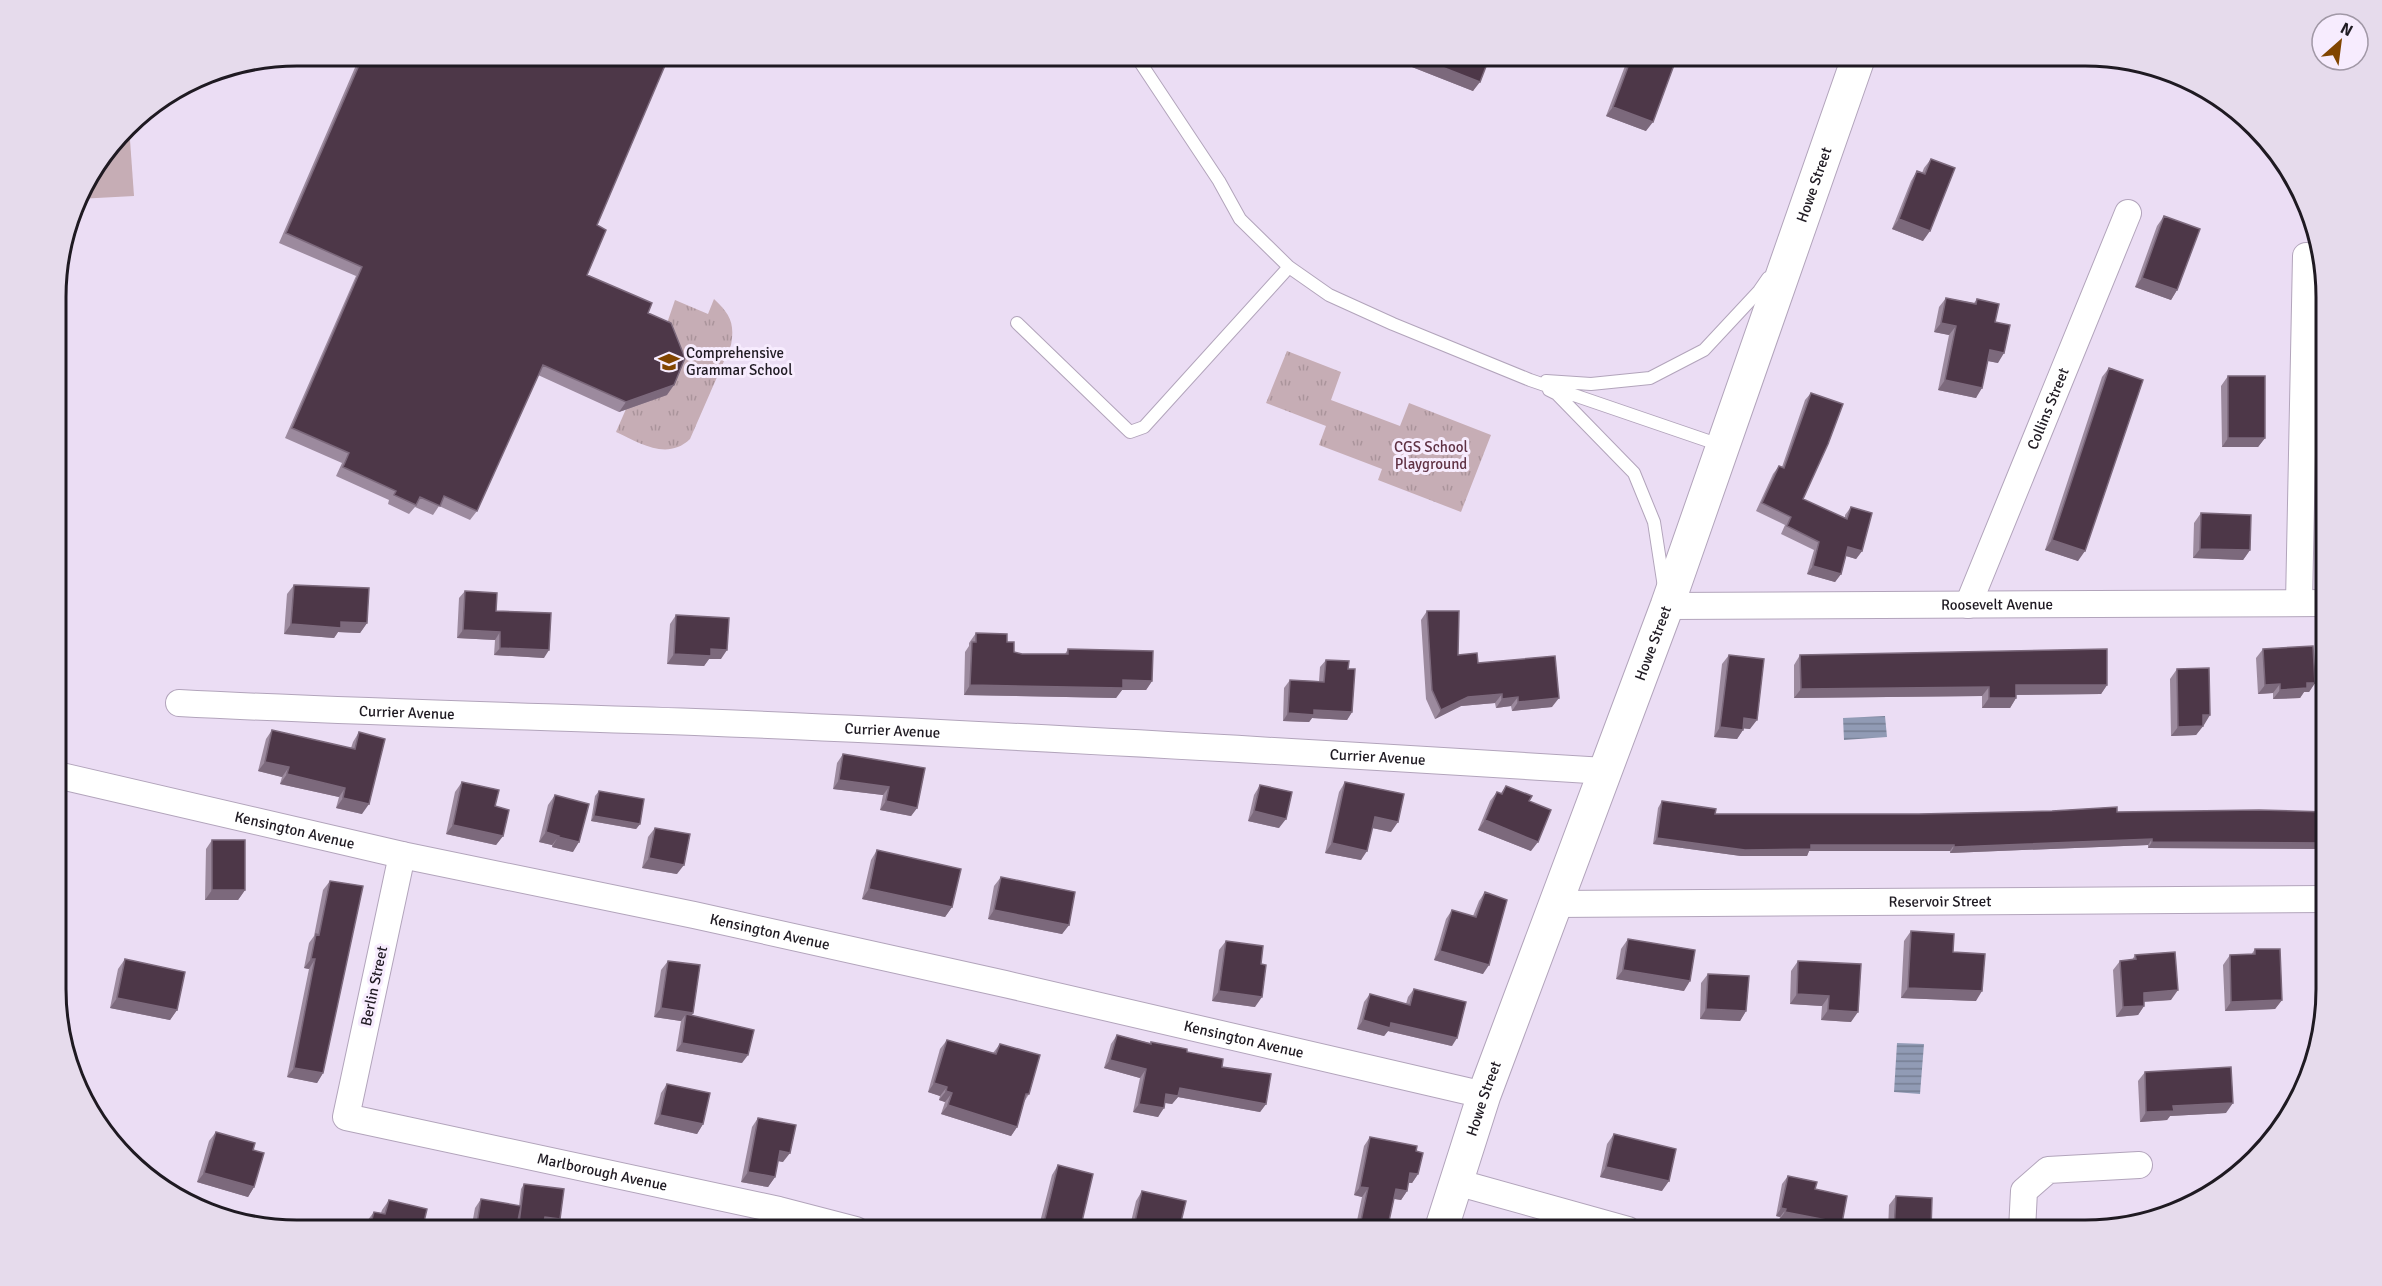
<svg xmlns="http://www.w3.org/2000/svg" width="2382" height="1286" viewBox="0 0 2382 1286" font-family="Signika,sans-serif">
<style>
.grass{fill:#c6adb5}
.park{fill:url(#park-tufts)}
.water{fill:url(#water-rules)}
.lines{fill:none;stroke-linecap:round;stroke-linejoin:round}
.lane-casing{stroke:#b2a4bb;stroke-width:14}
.street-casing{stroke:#b2a4bb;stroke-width:28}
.secondary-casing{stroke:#b2a4bb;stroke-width:35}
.lane{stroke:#fff;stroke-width:12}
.street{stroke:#fff;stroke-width:26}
.secondary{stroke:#fff;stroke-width:33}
.wall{fill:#9c8a9e}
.shaded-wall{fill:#7c697c}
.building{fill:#4d3748;stroke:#7c697c;stroke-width:1.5}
.labels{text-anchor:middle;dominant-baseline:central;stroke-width:6;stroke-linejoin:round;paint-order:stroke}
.street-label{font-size:15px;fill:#1f1a22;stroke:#f7ecfe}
.poi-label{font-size:15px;fill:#1f1a22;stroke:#f7ecfe;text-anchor:start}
.park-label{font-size:15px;fill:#603244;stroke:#f7ecfe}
.rim{fill:none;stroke:#1f1a22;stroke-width:3}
</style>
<defs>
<pattern id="park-tufts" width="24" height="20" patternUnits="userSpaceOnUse" patternTransform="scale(1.5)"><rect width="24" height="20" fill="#c6adb5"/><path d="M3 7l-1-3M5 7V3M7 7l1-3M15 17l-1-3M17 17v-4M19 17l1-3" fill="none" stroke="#aa949b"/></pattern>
<pattern id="water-rules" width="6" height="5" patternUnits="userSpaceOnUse" patternTransform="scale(1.5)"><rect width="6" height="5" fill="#919bb5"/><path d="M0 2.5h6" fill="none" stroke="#767e93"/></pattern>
</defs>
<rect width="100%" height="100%" fill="#ebddf4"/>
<!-- grass -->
<path class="grass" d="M129,126L134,196L78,199L81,190Z"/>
<!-- park -->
<path class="park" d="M714,299C730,314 735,323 731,345L690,439C667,461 640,443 616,432L626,409L667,394L678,367L664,332L675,300L708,314Z
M1287,351L1341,372L1331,400L1400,426L1409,403L1491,435L1461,512L1378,480L1382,469L1319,445L1326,426L1266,403Z"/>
<!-- water -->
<path class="water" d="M1885,716L1887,737L1844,740L1843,718Z
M1897,1043L1924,1044L1920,1094L1894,1092Z"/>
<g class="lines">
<defs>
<path id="lane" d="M1136,56L1219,181L1240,219L1289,267L1329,295L1393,324L1530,380L1720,445
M1017,323L1130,432L1144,427L1289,267
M1546,381L1591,384L1650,378L1704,350L1759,291L1768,278
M1549,390L1557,394L1634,473L1654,522L1664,587"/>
<g id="street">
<path d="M2299,603L2306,256"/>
<path id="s1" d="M1968,605L2128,213"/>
<path id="s2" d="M1667,606L2325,603"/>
<path id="s3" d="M179,703C351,712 523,716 695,722C999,734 1302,752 1605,771"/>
<path id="s4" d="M57,775L402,855L694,915L1005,984L1484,1095"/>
<path id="s5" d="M402,855L346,1117L779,1210L856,1230"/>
<path id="s6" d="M1554,904L2326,899"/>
<path d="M1456,1182L1628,1230"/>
<path d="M2022,1230L2024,1191L2048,1170L2139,1165"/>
</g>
<g id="secondary">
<path id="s7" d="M1441,1230L1484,1095L1667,606L1859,56"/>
</g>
</defs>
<!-- lane casing -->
<use href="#lane" class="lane-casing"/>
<!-- street casing -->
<use href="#street" class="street-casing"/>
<!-- secondary casing -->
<use href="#secondary" class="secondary-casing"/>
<!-- lane -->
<use href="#lane" class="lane"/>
<!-- street -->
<use href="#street" class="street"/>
<!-- secondary -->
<use href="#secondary" class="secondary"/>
</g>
<!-- wall -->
<path class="wall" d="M360,56H669L597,225L587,275L648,313L667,395L619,412L538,375L477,511L470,520L439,506L433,515L415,507L409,514L388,504L389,500L336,476L342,463L285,438L356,276L279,243Z
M1416,56H1490L1473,91L1412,67Z
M1632,56L1648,63L1652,57L1646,131L1606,116L1625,66Z
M1931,159L1923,241L1892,229L1911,181L1917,171L1922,173L1924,168Z
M2164,216L2177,290L2171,300L2135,287L2157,226Z
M1946,298L1974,303L1977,299L1995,322L1998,363L1988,361L1976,398L1938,390L1949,335L1934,332L1939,307Z
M2109,368L2078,561L2045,550L2102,377Z
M2228,376L2265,438L2258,447H2222L2221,386Z
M1811,393L1803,499L1845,518V515L1851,507L1862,551L1856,559L1846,556L1841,574L1835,582L1807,574L1814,550L1781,534L1785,525L1756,511L1773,474L1779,466L1782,467L1805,400Z
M2201,513L2250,550L2243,560L2193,558L2194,523Z
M294,585L367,623L360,633L338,632L334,638L284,634L287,594Z
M465,591L496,611L544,658L494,655L495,640L457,638L459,598Z
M1427,611L1458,655L1478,663L1552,707L1512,711L1511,706L1496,708L1495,703L1461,706L1435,719L1426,699L1421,620Z
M676,615L721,659H709L704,666L667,664L670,624Z
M976,633L1007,642L1014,652L1022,654H1065L1068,649L1152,681L1146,690H1122L1116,698L964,695L965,652L969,646V643Z
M2263,649L2315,683L2309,692H2304L2300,698L2273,699V693L2258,694L2256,658Z
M1729,655L1750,729L1744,728L1737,739L1714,737L1722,664Z
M1800,655L2107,685L2101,694L2016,695V698L2010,708H1982V696L1794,698V665Z
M1326,660L1348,669L1352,712L1347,720L1312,718L1309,722L1283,721L1284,688L1290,680L1319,681L1320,667Z
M2177,669L2204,725L2196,735L2171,736L2170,679Z
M272,730L351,748L353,742L359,732L362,814L336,808L339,797L280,784L282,777L258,771L266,739Z
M843,754L917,808L911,816L880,810L883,795L833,789L837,763Z
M462,782L495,806L503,836L496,845L446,834L455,792Z
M1345,782L1391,832L1372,828L1361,860L1325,853L1339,792Z
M1260,785L1279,828L1248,821L1254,795Z
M1506,786L1529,801L1531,851L1478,830L1490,801L1497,792L1501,793Z
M599,791L640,824L636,829L591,821L595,796Z
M555,795L573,852L552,847V845L539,842L548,805Z
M1662,801L1715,814H1919L2117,812H2326V849L2148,848V845L1950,853V851H1809L1807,856H1741L1653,844L1658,808Z
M655,828L677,874L642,868L648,837Z
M212,840L245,890L238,900H205L206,849Z
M877,850L952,907L945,917L862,899L871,860Z
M1001,877L1069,925L1062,934L988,919L994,886Z
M330,881L323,1073L317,1083L287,1077L309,969L304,968L309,943L314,936L323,890Z
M1485,892L1483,974L1434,960L1446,919L1452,910L1473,916L1479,901Z
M1911,931L1953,952L1976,1001L1901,998L1904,941Z
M1628,939L1684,991L1616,979L1621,949Z
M1226,941L1255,1007L1212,1001L1219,950Z
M2255,949L2282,1000L2275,1009L2225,1011L2223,965L2230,955H2251Z
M2135,955L2171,1000L2144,1002V1006L2138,1015L2116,1017L2113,970L2120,961L2132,960Z
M125,959L177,1010L170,1020L110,1008L118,969Z
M668,961L693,1013L692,1015L742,1063L676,1051L681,1021L654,1017L661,970Z
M1798,961L1851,1022L1821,1020L1822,1006L1790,1004L1791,971Z
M1708,974L1746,1011L1740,1021L1700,1019L1701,983Z
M1414,989L1452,1046L1388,1031L1384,1036L1357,1029L1364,1002L1370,994L1406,1004L1408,997Z
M1117,1035L1150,1043L1151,1042L1187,1052L1222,1067L1266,1104L1260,1112L1178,1097L1172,1104L1165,1103L1158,1117L1133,1112L1140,1078L1104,1068L1111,1044Z
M947,1040L993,1053L1000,1044L1029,1094L1024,1102L1017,1127L1011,1136L941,1114L945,1102L939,1100L940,1096L928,1092L940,1049Z
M2145,1072L2226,1113L2170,1116L2167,1120L2140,1122L2138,1081Z
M667,1084L703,1124L697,1134L654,1124L661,1093Z
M758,1118L783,1162L778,1161L775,1177L768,1187L741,1182L752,1127Z
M216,1132L253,1150L254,1187L248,1197L197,1182L209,1141Z
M1614,1134L1662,1191L1600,1177L1607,1144Z
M1370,1137L1416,1151L1418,1174L1412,1183H1408L1407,1191L1401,1200L1394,1199L1387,1230H1355L1362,1197L1354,1195L1364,1146Z
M1058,1165L1080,1230H1038L1052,1175Z
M1788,1176L1815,1189L1842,1223L1837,1230H1829L1779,1220L1780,1217L1776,1216L1782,1184Z
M524,1184L560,1219L556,1223L544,1222L543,1226L540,1230L517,1228L516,1230H471L475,1208L481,1199L519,1206L521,1189Z
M1142,1191L1179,1230H1129L1136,1201Z
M1896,1196L1931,1230H1888L1889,1205Z
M389,1200L422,1230H365L367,1221L374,1212L381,1213L382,1210Z"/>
<!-- shaded-wall -->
<path class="shaded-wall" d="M1419,58L1480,82L1473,91L1412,67Z
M1613,107L1653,122L1646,131L1606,116Z
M1899,219L1930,231L1923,241L1892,229Z
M2142,278L2177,290L2171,300L2135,287Z
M1941,323L1956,326L1949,335L1934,332Z
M1990,350L2004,353L1998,363L1983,360Z
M1945,380L1982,388L1976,398L1938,390Z
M674,385L667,395L619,412L626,402Z
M2228,438H2265L2258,447H2222Z
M2052,540L2085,551L2078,561L2045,550Z
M1848,547L1862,551L1856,559L1843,555Z
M2200,549L2250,550L2243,560L2193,558Z
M1813,566L1841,574L1835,582L1807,574Z
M341,622L367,623L360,633L338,632L334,638L284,634L291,624Z
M463,630L500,632L495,640L457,638Z
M500,648L549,650L544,658L494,655Z
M711,649L727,650L721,659H709L704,666L667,664L674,654Z
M1123,680L1152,681L1146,690H1122L1116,698L964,695L970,685Z
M2307,683H2315L2309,692H2304L2300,698L2273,699L2280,690Z
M2280,684L2273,693L2258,694L2265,685Z
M2016,685H2107L2101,694L2009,695Z
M1989,687L1982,696L1794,698L1801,689Z
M1502,694L1495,703L1461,706L1435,719L1441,710L1468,697Z
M1518,697L1511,706L1496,708L1502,699Z
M1559,698L1552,707L1512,711L1518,702Z
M1989,698H2016L2010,708H1982Z
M1314,710L1352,712L1347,720L1312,718L1309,722L1283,721L1288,713Z
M2203,715H2210L2204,725H2196Z
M1744,718L1757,720L1750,729L1738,728Z
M2203,726L2196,735L2171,736L2178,727Z
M1720,727L1743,730L1737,739L1714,737Z
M265,762L289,767L282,777L258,771Z
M287,774L345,788L339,797L280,784Z
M839,780L889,787L883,795L833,789Z
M343,798L369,804L362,814L336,808Z
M886,801L917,808L911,816L880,810Z
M1254,811L1286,819L1279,828L1248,821Z
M594,816L640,824L636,829L591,821Z
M1375,817L1398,822L1391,832L1368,827Z
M1485,820L1538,842L1531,851L1478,830Z
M453,825L503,836L496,845L446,834Z
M546,832L559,836L552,845L539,842Z
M558,837L579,842L573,852L552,847Z
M1657,838L1811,845H1954L1950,851H1809L1807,856H1741L1653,844Z
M2152,839L2148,845L1950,853L1954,847Z
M2152,842L2326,843V849L2148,848Z
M1332,843L1367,851L1361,860L1325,853Z
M649,858L684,865L677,874L642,868Z
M869,889L952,907L945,917L862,899Z
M212,890H245L238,900H205Z
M994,910L1069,925L1062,934L988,919Z
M1440,951L1489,965L1483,974L1434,960Z
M311,959H315L309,969L304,968Z
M1623,970L1690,981L1684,991L1616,979Z
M1908,988L1982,991L1976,1001L1901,998Z
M2178,990L2171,1000L2137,1002L2144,993Z
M1219,991L1262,997L1255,1007L1212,1001Z
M1797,994L1829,996L1822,1006L1790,1004Z
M117,998L177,1010L170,1020L110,1008Z
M2282,1000L2275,1009L2225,1011L2231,1002Z
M2144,1006L2138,1015L2116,1017L2123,1007Z
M661,1008L693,1013L687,1022L686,1014L681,1021L654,1017Z
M1706,1009L1746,1011L1740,1021L1700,1019Z
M1828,1010L1858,1012L1851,1022L1821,1020Z
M1363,1020L1391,1023L1457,1038L1452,1046L1388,1031L1384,1036L1357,1029Z
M682,1043L748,1055L742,1063L676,1051Z
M1110,1060L1146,1069L1140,1078L1104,1068Z
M294,1068L323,1073L317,1083L287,1077Z
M934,1083L947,1087L940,1096L928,1092Z
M1180,1088L1266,1104L1260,1112L1178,1097L1172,1104L1160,1102L1166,1094Z
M946,1091L952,1093L945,1102L939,1100Z
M2233,1103L2226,1113L2170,1116L2167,1120L2140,1122L2146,1112L2173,1106Z
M1139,1104L1164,1108L1158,1117L1133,1112Z
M948,1105L1017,1127L1011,1136L941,1114Z
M660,1115L703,1124L697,1134L654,1124Z
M780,1151L790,1153L783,1162L773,1160Z
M1606,1167L1669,1181L1662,1191L1600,1177Z
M748,1172L775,1177L768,1187L741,1182Z
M204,1173L254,1187L248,1197L197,1182Z
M1410,1173L1418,1174L1412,1183L1404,1182Z
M1360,1187L1368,1188L1362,1197L1354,1195Z
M1396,1189L1407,1191L1401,1200L1390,1198Z
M1781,1208L1786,1209L1780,1217L1776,1216Z
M1785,1212L1842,1223L1837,1230H1829L1779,1220Z
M545,1217L560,1219L556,1223L541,1222Z
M519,1223L543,1226L540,1230L516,1228Z
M1044,1223L1074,1230H1039Z
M1134,1226L1153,1230H1131Z"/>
<!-- building -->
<path class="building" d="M363,56H669L597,225L606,230L587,275L652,303L648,313L671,323L685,358L674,385L626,402L543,365L477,511L444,496L440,506L420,497L416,505L394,495L396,491L343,467L349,453L292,428L362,267L286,233Z
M1419,56H1490L1480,82L1419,58Z
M1632,56L1650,63L1652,57L1674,65L1653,122L1613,107Z
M1931,159L1955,168L1930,231L1899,219L1917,171L1925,174Z
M2164,216L2200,229L2177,290L2142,278Z
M1946,298L1976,304L1977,299L1999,304L1995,322L2010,325L2004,353L1990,350L1982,388L1945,380L1956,326L1941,323Z
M2109,368L2143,380L2085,551L2052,540Z
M2228,376H2265V438H2228Z
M1811,393L1843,404L1828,444L1803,499L1847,519L1851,507L1872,513L1862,551L1848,547L1841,574L1813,566L1819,542L1787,526L1791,517L1762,503L1779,466L1784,468Z
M2201,513L2251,515L2250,550L2200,549Z
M294,585L369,588L367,623L341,622V628L291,624Z
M465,591L497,593L496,611L551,613L549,650L500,648V632L463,630Z
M1427,611H1459L1458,655L1477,653L1478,663L1555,656L1559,698L1518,702V697L1502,699V694L1468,697L1441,710L1432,690Z
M676,615L729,618L727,650L711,649V656L674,654Z
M976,633L1007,634V642H1014V652L1022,654H1068V649L1153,651L1152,681L1123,680V688L970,685L972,642H976Z
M2313,646L2315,683H2307V688L2280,690V684L2265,685L2263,649Z
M2107,649V685H2016V698H1989V687L1801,689L1800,655Z
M1729,655L1764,659L1757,720L1744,718L1743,730L1720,727Z
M1326,660L1349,661L1348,669H1355L1352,712L1314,710V715L1288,713L1290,680L1324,682Z
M2209,668L2210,715H2203V726L2178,727L2177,669Z
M272,730L355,749L359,732L385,739L369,804L343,798L345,788L287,774L289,767L265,762Z
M843,754L925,768L917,808L886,801L889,787L839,780Z
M462,782L499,790L495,806L509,810L503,836L453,825Z
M1345,782L1404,794L1398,822L1375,817L1367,851L1332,843Z
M1260,785L1292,792L1286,819L1254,811Z
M1506,786L1532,796L1529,801L1551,810L1538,842L1485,820L1497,792L1502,794Z
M599,791L644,799L640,824L594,816Z
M555,795L589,804L579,842L558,837L559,836L546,832Z
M1662,801L1716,809L1715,814H1919L2052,811L2117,807V812L2259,810L2326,812V843L2152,842V839L1954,847V845H1811V849L1745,850L1657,838Z
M655,828L690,834L684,865L649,858Z
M212,840H245V890H212Z
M877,850L961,869L952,907L869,889Z
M1001,877L1075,892L1069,925L994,910Z
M330,881L363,886L323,1073L294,1068L315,959H311L316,934L319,935Z
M1485,892L1507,900L1489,965L1440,951L1452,910L1476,917Z
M1911,931L1954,934L1953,952L1985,954L1982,991L1908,988Z
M1628,939L1695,950L1690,981L1623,970Z
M1226,941L1263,946L1261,964L1266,965L1262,997L1219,991Z
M2255,949H2280L2282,1000L2231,1002L2230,955L2255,954Z
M2175,952L2178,990L2144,993V1006L2123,1007L2120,961L2136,959L2135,955Z
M125,959L185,972L177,1010L117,998Z
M668,961L700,965L693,1013L661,1008Z
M1798,961L1861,964L1858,1012L1828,1010L1829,996L1797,994Z
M1708,974L1749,976L1746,1011L1706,1009Z
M1414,989L1466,1002L1457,1038L1391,1023L1390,1028L1363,1020L1370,994L1410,1005Z
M686,1014L754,1030L748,1055L682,1043Z
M1117,1035L1151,1044V1042L1187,1049V1052L1223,1059L1222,1067L1271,1074L1266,1104L1180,1088L1178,1096L1166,1094L1164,1108L1139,1104L1146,1069L1110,1060Z
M947,1040L996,1054L1000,1044L1040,1055L1029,1094H1026L1017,1127L948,1105L952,1093L946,1091L947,1087L934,1083Z
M2231,1067L2233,1103L2173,1106L2174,1111L2146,1112L2145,1072Z
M667,1084L710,1093L703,1124L660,1115Z
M758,1118L796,1125L790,1153L780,1151L775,1177L748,1172Z
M216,1132L255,1143L253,1150L264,1153L254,1187L204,1173Z
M1614,1134L1676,1149L1669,1181L1606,1167Z
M1370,1137L1417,1146L1416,1151L1423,1153L1418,1174L1410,1173L1407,1191L1396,1189L1387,1230H1359L1368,1188L1360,1187Z
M1058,1165L1093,1174L1080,1230H1074L1044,1223Z
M1788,1176L1817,1182L1815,1189L1847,1196L1842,1223L1785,1212L1786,1209L1781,1208Z
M524,1184L564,1189L560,1219L545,1217L543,1226L519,1223Z
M1142,1191L1186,1201L1179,1230H1153L1134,1226Z
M1896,1196L1932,1198L1931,1230H1894Z
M481,1199L521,1206L516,1230H476Z
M389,1200L427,1209L422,1230H369L374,1212L385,1214Z"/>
<!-- icons -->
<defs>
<symbol id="school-bare" viewBox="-9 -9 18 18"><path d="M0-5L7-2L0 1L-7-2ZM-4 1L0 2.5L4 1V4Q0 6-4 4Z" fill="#814500" stroke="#f7ecfe" stroke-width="2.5" paint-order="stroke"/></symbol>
</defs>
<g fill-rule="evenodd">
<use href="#school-bare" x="654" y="347" width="30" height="30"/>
</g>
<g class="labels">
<!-- street labels -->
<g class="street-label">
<text stroke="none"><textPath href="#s7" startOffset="1110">Howe Street</textPath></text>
<text stroke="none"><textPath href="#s1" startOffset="212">Collins Street</textPath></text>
<text stroke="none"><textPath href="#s2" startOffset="330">Roosevelt Avenue</textPath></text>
<text stroke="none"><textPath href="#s7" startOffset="624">Howe Street</textPath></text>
<text stroke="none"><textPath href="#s3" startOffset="228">Currier Avenue</textPath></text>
<text stroke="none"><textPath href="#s3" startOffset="714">Currier Avenue</textPath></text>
<text stroke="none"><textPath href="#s3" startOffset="1200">Currier Avenue</textPath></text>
<text stroke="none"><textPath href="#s4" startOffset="244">Kensington Avenue</textPath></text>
<text stroke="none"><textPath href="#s6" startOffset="386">Reservoir Street</textPath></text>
<text stroke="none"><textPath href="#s4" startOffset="730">Kensington Avenue</textPath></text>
<text transform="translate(374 986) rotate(-78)">Berlin Street</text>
<text stroke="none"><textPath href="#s4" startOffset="1216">Kensington Avenue</textPath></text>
<text stroke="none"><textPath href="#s7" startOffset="138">Howe Street</textPath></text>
<text stroke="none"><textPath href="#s5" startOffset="530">Marlborough Avenue</textPath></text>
</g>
<!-- poi labels -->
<g class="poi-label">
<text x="686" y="353">Comprehensive<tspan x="686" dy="17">Grammar School</tspan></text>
</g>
<!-- park labels -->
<g class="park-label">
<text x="1431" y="447">CGS School<tspan x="1431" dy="17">Playground</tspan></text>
</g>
</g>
<!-- crop -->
<path d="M0 0H2382V1286H0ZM297 66H2085A231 231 0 0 1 2316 297V989A231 231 0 0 1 2085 1220H297A231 231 0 0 1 66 989V297A231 231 0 0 1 297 66Z" fill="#e6dbec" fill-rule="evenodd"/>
<path class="rim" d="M297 66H2085A231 231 0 0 1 2316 297V989A231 231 0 0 1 2085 1220H297A231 231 0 0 1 66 989V297A231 231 0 0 1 297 66Z"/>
<!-- north arrow -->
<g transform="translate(2340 42) rotate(28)"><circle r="28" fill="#f7ecfe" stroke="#a198a6" stroke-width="1.5"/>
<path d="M0-4.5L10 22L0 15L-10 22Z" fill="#814500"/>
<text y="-9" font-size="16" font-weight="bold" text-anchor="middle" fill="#1f1a22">N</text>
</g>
</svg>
